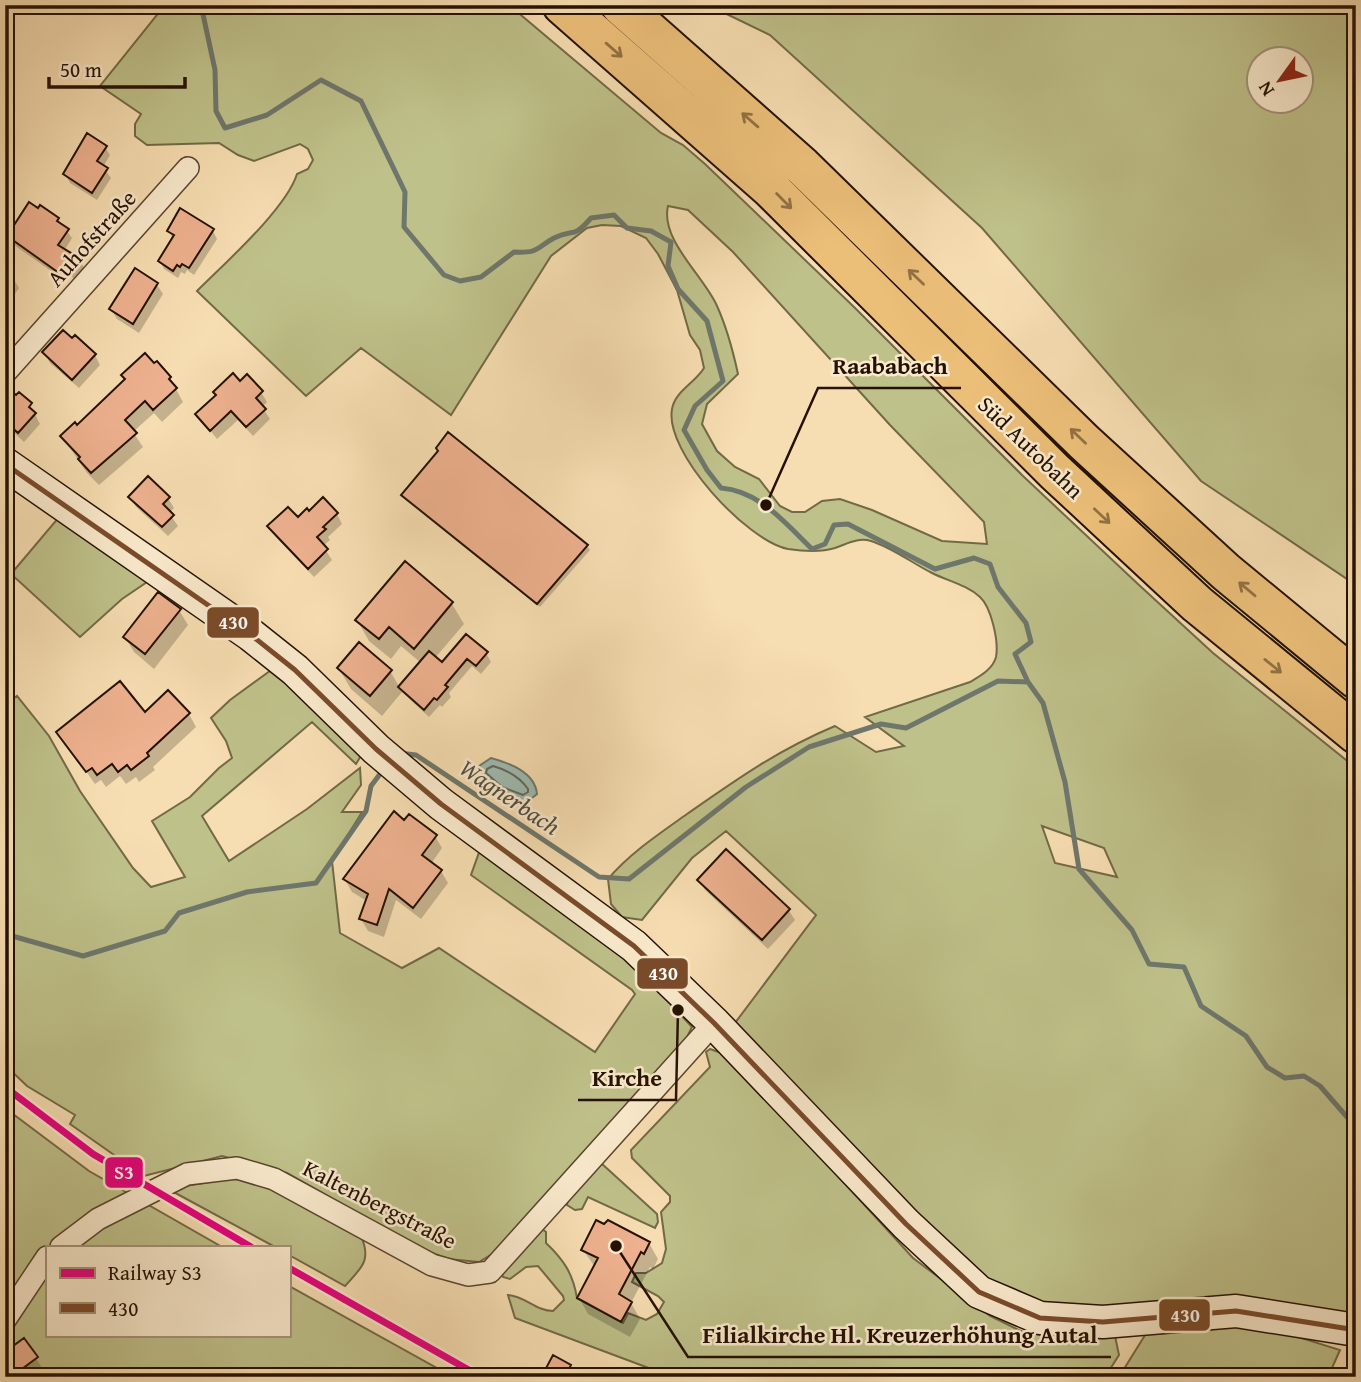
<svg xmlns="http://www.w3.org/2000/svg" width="1361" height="1382" viewBox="0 0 1361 1382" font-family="'Gentium Book Plus',serif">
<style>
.green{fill:#bfc18a;stroke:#726946;stroke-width:2;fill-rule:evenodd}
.water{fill:#9ebbb3;stroke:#6e776c;stroke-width:2}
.shadow{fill:#0003}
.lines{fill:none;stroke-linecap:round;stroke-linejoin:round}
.shore{stroke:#62665a;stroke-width:2}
.stream{stroke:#6e776c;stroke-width:5}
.building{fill:#eeb18f;stroke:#251101;stroke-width:2}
.minor-casing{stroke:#5a442d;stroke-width:24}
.secondary-casing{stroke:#251101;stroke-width:35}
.motorway-casing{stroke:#251101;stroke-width:42}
.minor{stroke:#faeacd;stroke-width:21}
.secondary{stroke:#faeacd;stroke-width:32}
.motorway{stroke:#ecbf79;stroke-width:38}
.bus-1-casing{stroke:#faeacd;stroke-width:10}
.bus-1{stroke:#7a4b2a;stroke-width:5}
.rail-1-casing{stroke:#faeacd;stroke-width:12}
.rail-1{stroke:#e6007e;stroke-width:7}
.oneway{stroke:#927143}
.labels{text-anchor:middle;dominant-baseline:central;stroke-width:5;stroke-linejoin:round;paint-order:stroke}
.street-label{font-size:23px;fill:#251101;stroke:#faeacd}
.water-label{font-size:24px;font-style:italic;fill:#4f4c3f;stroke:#faeacd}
.leader{fill:none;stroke:#251101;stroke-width:2.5}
.callout-dot{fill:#251101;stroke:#faeacd;stroke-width:2.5}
.callout-label{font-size:24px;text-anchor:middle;font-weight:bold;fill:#251101;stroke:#faeacd;stroke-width:5;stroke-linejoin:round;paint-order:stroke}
.line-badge{stroke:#faeacd;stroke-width:2.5}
.badge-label{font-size:19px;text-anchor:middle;font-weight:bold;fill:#fff}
</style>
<rect width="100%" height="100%" fill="#f7deb2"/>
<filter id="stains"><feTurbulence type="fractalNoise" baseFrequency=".00286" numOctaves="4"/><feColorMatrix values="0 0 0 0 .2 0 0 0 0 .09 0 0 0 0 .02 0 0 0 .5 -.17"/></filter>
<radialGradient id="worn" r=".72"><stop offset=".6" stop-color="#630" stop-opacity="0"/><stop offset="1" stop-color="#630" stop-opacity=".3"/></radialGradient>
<!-- green -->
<path class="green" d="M157,5H509L661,133L683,145L705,164L853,306L1023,476L1139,585L1213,653L1356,768V1323L1084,1311L1021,1300L981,1279L938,1243L735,1023L816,915L726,831L692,858L642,920L622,917L611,904L608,879C630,853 659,834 687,814C737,779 778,750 835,726L876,752L904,746L865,717L970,682C980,676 993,669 996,657C999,641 991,607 980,597C967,585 948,581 932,573C912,563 893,548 871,541C858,537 847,544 835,548C822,552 802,551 788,549C747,541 664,452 672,409C675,391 695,383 704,368L700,350L690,335L677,290L658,254L646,238L621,226L602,225L587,228L551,256L451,415L361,348L306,396L197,291C224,264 286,209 297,174L308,169L313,160L308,149L300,144L254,161L238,155L219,143L147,145L135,136V124L141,114L100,86L160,11ZM668,206L688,210L733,252L890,425L984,522L987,544L942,541L872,510L840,499L822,501L805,512H792L780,506L759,479L735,467L717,451L702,424L707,404L738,374C733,351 727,328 717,306C704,276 660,240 668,206ZM1042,826L1104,848L1117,877L1055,863Z
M708,5H1356V585L1201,481L982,228L770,35ZM1260,60H1302V102H1260Z
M59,517L150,580L122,599L80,637L11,574Z
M274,668L362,754L356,764L312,722L202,816L229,861L307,809L360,768L361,785L342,812H362L332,861L340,933L402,968L439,948L595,1052L635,994L632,990L471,875L481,847L635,966L692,1027L684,1043L492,1254L479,1262L448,1259L422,1249L287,1173L222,1156L144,1176L70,1124L75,1115L27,1086L5,1065V705L17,696L49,736L80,791L133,868L151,887L185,877L152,821L190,797L219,768L232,758L226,741L211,718L230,700Z
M710,1049L727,1055L913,1258L990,1316L1023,1332L1066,1339L1115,1336L1119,1355L1105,1377H648L654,1370L515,1318L508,1295C525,1296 536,1311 553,1311L564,1300L563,1296L538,1266L526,1267L510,1279L503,1277L501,1272L541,1228L546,1232V1243C564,1260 573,1274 577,1298L623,1323L628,1313L646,1320L657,1314L664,1302L658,1296L632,1282L636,1273H646L662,1263L666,1249L661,1212L670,1202V1196L632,1158L631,1150L710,1067L706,1052Z
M5,1108L89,1171L222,1247H47V1335H289V1286L453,1377H5Z
M601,1163L657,1214L658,1222L655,1228L588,1197L582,1209L575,1210L567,1205L568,1199Z
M230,1176L257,1181L361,1236C372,1261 361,1268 345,1286L289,1255V1247H275L168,1189C187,1184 214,1184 230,1176Z
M1223,1324L1279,1331L1340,1350L1328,1377H1119L1147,1332Z"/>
<!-- water -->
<path class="water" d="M491,758C509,763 535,772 537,794L526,803L499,794L478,776L479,766Z"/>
<!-- shadow -->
<path class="shadow" d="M105,147L110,155L103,167L111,178L97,200L70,183L65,174Z
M38,211L58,219L72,238L64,251L80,261L85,269L77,281L68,274L64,280L14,245L9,236Z
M169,231H213L217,239L194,275L187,270L185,274L181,272L178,278L164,269L160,261L173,239Z
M135,271L157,285L163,294L139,333L117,319L111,309Z
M5,273L13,278L19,288L5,308Z
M45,353L95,355L100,365L79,388L50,363Z
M170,378L183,402L162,422L154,413L133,432L143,447L99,485L87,473L62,436Z
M240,383L261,392L267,402L262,407L270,419L253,436L238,420L217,439L197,414Z
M5,393L30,405L40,424L24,442L5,424Z
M403,496L587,546L590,550L540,607Z
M130,497L168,498L174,508L169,513L178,526L168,536L136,507Z
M337,514L342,524L328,537L330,540L323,546L332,560L314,577L275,536L270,526Z
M405,564L452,604L464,624L435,658L443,665L486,653L491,662L481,674L472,666L449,693L451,697L442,707L440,705L429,717L402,692L382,716L351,689L339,669L390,671L400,688L421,663L401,646L391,659L369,641L357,620Z
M179,610L188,625L154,669L134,652L125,637Z
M189,714L196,727L153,767L155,770L139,782L136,777L126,784L120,776L106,787L101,780L95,784L58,732Z
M405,822L435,836L442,848L431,864L441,871L448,883L421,919L396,900L384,937L368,931L361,919L367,901L352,892L345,880Z
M726,852L789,911L795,920L768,949L705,890L699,880Z
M649,1243L658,1259L653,1269L650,1267L631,1303L640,1319L630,1337L588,1314L579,1298L595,1267L583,1250Z
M36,1358L42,1368L30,1377H5Z
M570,1367L573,1371L569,1377H554L547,1370Z"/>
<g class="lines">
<!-- shore -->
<path class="shore" d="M493,766C507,770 520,777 528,789V792L523,795L502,787L486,773L487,769Z"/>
<!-- stream -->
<path class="stream" d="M201,5L215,70L216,111L225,128L267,115L321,80L361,101L405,192L404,227L444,275L460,281L481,277L514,252C540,253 534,249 554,238C574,228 572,240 591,218L614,215L627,228L651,231L671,242L668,266L678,289L707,321L723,381L695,406L684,430L707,470L721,488C760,491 785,523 812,549L825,544L834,525L848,524L935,569L974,558L990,564L998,587L1026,623L1031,642L1015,654L1028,682L1043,703L1065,782L1079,869L1132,930L1149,964L1184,967L1201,1006L1246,1036L1267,1067L1285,1078L1304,1076L1320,1086L1347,1117L1356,1114
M399,753L416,755L599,877L629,879L746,787L809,747L881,724L906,728L998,681L1028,682
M5,934L83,956L165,931L179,913L247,892L316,883L366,811L371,786L383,770"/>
</g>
<!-- building -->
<path class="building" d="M87,133L107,146L97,161L108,168L92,193L63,174Z
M29,202L38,208L40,205L59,218L57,221L69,229L58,245L81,259L72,273L62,267L59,273L7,236Z
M180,208L214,229L189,268L182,264L180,267L177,265L173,271L158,261L174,235L167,231Z
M135,268L158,283L133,324L109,309Z
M63,330L72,338L75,335L96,354L72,380L42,352Z
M145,353L154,363L157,361L171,377L169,379L177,388L153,410L145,401L125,420L137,433L91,473L78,459L80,457L60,436L75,422L77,425L125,379L121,375Z
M233,373L240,381L247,374L263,391L256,398L266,409L246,427L231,411L210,431L195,414L216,395L213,392Z
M5,386L16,395L19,392L32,403L29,407L36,413L18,433L5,421Z
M448,432L588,545L537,604L401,495L438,451L436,448Z
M148,476L170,497L163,504L174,515L162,527L128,497Z
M323,497L338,513L323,527L326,529L317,537L328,549L308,569L267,526L288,507L298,517L307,508L309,511Z
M405,561L453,602L414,649L389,627L379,639L355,620Z
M158,592L181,609L145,654L123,637Z
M466,634L488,652L476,666L467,659L445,685L448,687L437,700L434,698L424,710L398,687L429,651L442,662Z
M359,642L392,670L370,696L337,668Z
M120,681L145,712L168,690L190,713L147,753L149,756L131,770L127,765L118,772L112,764L97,775L92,768L86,772L56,732Z
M394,811L404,820L409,814L437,835L422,855L442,870L413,908L389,889L377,925L359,919L368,894L343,879Z
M726,849L790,909L762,940L697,880Z
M596,1220L604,1224L608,1220L650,1242L644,1254L641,1252L619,1294L632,1302L621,1322L577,1298L598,1258L581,1250Z
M24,1338L38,1357L11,1377H5V1352Z
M553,1355L571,1365L565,1377H557L545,1370Z"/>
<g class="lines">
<defs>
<path id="minor" d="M5,373L188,168
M61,1247L98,1219L187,1174L237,1168L274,1179L432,1265L468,1275L490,1272L714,1023
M5,1320L47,1257"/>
<path id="secondary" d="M5,464L251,635L295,670L376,749L441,804L634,946L714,1023L906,1224L979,1292L1040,1318L1103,1322L1236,1311L1356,1330"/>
<path id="motorway" d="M562,5L771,189L1055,472L1197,604L1356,734
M620,5L802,166L1084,442L1226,572L1356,679"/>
</defs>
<!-- minor casing -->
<use href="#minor" class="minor-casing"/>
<!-- secondary casing -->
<use href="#secondary" class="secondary-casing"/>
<!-- motorway casing -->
<use href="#motorway" class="motorway-casing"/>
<!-- minor -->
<use href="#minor" class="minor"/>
<!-- secondary -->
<use href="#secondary" class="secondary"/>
<!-- motorway -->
<use href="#motorway" class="motorway"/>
<defs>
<path id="bus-1" d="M5,464L251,635L295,670L376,749L441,804L634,946L714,1023L906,1224L979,1292L1040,1318L1103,1322L1236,1311L1356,1330"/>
</defs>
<!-- bus-1 casing -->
<use href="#bus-1" class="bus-1-casing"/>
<!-- bus-1 -->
<use href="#bus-1" class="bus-1"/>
<defs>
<path id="rail-1" d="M5,1087L93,1154L251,1247
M289,1268L481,1377"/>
</defs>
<!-- rail-1 casing -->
<use href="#rail-1" class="rail-1-casing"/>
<!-- rail-1 -->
<use href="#rail-1" class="rail-1"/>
</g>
<!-- one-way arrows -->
<defs><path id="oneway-shaft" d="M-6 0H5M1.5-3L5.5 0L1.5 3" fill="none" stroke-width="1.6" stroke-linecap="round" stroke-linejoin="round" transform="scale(1.75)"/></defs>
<g class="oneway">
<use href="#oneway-shaft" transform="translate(614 50) rotate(41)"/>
<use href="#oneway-shaft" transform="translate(750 120) rotate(-139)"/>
<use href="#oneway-shaft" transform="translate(784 201) rotate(45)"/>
<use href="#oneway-shaft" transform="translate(916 277) rotate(-136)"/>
<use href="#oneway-shaft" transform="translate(1078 436) rotate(-136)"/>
<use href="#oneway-shaft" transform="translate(1102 516) rotate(43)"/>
<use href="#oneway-shaft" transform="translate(1247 589) rotate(-140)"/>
<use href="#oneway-shaft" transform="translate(1273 666) rotate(39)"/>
</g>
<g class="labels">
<!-- street labels -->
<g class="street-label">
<text transform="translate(91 238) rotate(-48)">Auhofstraße</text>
<text transform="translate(1031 447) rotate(44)">Süd Autobahn</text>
<text transform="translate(380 1204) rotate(27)">Kaltenbergstraße</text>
</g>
<!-- water labels -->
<g class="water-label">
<text transform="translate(510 797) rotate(34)">Wagnerbach</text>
</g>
</g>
<!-- callouts -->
<path class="leader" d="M766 505L818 388H961M678 1010L676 1100H578M616 1246L688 1357H1111"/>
<g class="callout-dot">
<circle cx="766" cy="505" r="7"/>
<circle cx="678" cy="1010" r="7"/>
<circle cx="616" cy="1246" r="7"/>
</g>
<g class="callout-label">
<text x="890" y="374">Raababach</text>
<text x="627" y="1086">Kirche</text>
<text x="900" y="1343">Filialkirche Hl. Kreuzerhöhung Autal</text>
</g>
<g class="line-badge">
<rect x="206" y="606" width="54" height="33" rx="7" fill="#7a4b2a"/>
<rect x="636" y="957" width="53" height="33" rx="7" fill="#7a4b2a"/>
<rect x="104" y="1156" width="40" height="33" rx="7" fill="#e6007e"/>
<rect x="1158" y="1298" width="53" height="34" rx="7" fill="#7a4b2a"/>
</g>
<g class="badge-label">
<text x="233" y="629">430</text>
<text x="663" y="980">430</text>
<text x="124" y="1179">S3</text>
<text x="1185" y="1322">430</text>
</g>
<!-- margin -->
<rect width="1361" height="1382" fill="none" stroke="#f7deb2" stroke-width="28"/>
<rect x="7" y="7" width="1347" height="1368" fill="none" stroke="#251101" stroke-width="3.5"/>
<rect x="14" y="14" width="1333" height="1354" fill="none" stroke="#251101" stroke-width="2"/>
<!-- legend -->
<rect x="46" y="1246" width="245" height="91" fill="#faeacd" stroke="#a5937b" stroke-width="2"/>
<rect x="60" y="1268" width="35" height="10" fill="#e6007e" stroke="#a5937b" stroke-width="2"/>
<text x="108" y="1280" font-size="21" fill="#251101">Railway S3</text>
<rect x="60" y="1303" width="35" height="10" fill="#7a4b2a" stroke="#a5937b" stroke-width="2"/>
<text x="108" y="1316" font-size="21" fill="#251101">430</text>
<!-- north arrow -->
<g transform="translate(1280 80) rotate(237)"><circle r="33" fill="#faeacd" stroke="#a5937b" stroke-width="2"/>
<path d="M0-5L12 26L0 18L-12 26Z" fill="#8f2418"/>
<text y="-10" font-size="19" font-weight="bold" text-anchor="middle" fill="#251101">N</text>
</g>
<!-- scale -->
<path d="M49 77v10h136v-10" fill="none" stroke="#251101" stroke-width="3.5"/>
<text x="60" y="77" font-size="21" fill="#251101" stroke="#faeacd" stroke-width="5" paint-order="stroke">50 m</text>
<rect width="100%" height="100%" filter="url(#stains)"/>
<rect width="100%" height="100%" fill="url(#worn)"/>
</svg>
